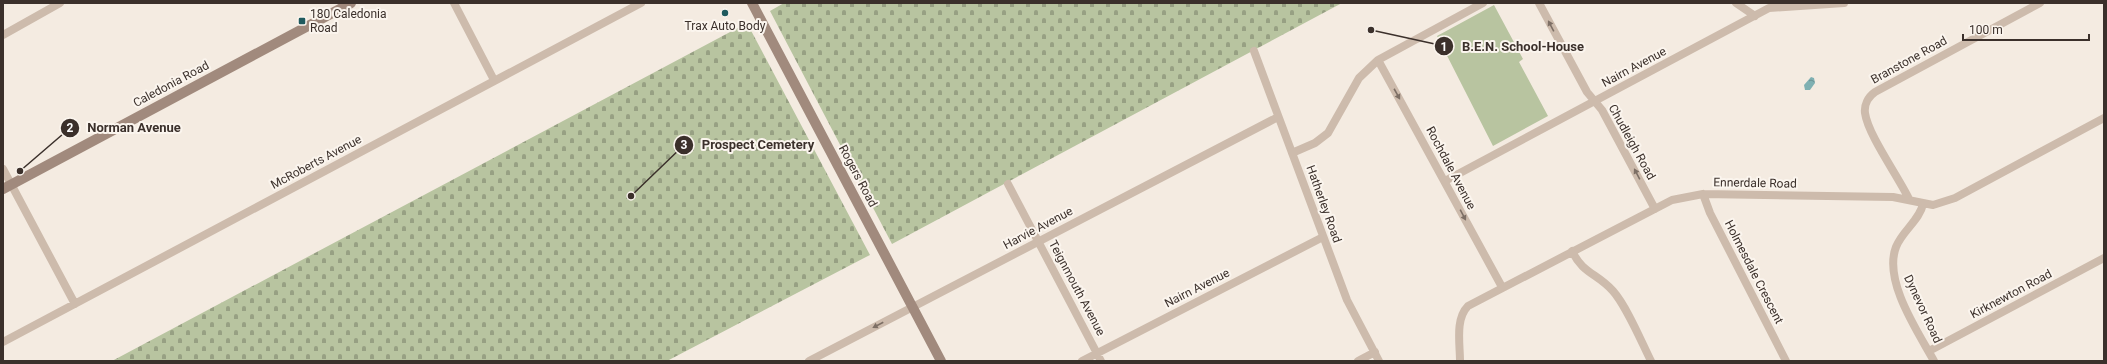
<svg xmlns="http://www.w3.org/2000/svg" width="2107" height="364" viewBox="0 0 2107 364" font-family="Roboto,sans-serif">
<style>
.cemetery{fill:url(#cemetery-stones)}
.green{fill:#b8c4a0}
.water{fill:url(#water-ripples)}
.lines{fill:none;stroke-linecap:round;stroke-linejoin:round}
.street{stroke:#cdbbac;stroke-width:8}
.secondary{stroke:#a18a7d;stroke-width:10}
.oneway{fill:#7d6f65}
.poi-dot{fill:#1f5a5e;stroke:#fbf5ee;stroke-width:1.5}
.labels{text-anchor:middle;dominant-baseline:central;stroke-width:4;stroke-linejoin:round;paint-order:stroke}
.poi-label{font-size:12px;fill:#3b302b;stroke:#fbf5ee;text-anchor:start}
.street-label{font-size:12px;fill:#3b302b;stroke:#fbf5ee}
.leader{fill:none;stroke:#3b302b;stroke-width:1.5}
.callout-dot{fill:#3b302b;stroke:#fbf5ee;stroke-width:1.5}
.mark-label{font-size:12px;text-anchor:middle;font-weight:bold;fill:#fff}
.callout-label{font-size:13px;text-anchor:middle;font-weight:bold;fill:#3b302b;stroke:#fbf5ee;stroke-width:4;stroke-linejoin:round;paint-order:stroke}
</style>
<defs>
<pattern id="cemetery-stones" width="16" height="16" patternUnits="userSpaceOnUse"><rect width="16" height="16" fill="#b8c4a0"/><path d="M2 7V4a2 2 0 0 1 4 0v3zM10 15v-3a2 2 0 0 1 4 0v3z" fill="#97a083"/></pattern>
<pattern id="water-ripples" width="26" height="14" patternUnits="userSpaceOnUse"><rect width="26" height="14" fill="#7fb0b2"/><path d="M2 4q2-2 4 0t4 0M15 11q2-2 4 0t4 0" fill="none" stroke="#699091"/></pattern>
</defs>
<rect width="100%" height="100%" fill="#f4ebe1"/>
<!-- cemetery -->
<path class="cemetery" d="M784,3H1342L892,244L770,11Z
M747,23L870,255L866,257L667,361H112Z"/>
<!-- green -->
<path class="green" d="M1494,5L1523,59L1519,62L1548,116L1493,146L1437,36Z"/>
<!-- water -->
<path class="water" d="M1811,77L1814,78L1815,83L1810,90H1805L1804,85Z"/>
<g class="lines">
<!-- street -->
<path class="street" d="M454,3L494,80
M1539,3L1587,92L1602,110L1655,209
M1736,3L1755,16
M3,35L60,3
M1254,51L1347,300L1379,361
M1378,60L1502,287
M1292,153L1315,143L1328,133L1359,78L1378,60L1483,3
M3,169L75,304
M1445,181L1769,8L1844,3
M1008,184L1101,361
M1703,194L1710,213L1786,361
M1909,199C1898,176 1868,135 1865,113C1864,105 1868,97 1875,92L2040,3
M1923,204C1920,220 1902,231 1896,247C1883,281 1918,332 1934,361
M1572,251C1583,274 1597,273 1613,291C1627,307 1641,341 1651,361
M3,342L641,3
M1929,351L2104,258
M809,361L1278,117
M1082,361L1323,237
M1358,361L1375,352
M1460,361C1460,344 1455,319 1468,306L1672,200L1703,194L1893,197L1933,205L1955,198L2104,118"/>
<!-- secondary -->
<path class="secondary" d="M752,3L941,361
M3,189L351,3"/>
</g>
<!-- one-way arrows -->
<defs><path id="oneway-solid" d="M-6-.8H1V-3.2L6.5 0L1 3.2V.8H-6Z"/></defs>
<g class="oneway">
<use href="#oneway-solid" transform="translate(1551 26) rotate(-118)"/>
<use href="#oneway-solid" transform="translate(1397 94) rotate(61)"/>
<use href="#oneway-solid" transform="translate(1637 174) rotate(-118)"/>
<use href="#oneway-solid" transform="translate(1463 215) rotate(62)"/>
<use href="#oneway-solid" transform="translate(878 325) rotate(152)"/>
</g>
<!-- markers -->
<g class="poi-dot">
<circle cx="725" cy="13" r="4"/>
<rect x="298" y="17" width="8" height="8" rx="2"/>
</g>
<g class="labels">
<!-- poi labels -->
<g class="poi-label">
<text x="310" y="14">180 Caledonia<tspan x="310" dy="14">Road</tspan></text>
<text x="725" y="26" text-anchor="middle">Trax Auto Body</text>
</g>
<!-- street labels -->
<g class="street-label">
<text transform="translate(1909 60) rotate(-29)">Branstone Road</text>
<text transform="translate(1634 67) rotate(-28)">Nairn Avenue</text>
<text transform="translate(171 84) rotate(-28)">Caledonia Road</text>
<text transform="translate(1632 142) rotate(61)">Chudleigh Road</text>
<text transform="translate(316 162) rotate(-28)">McRoberts Avenue</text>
<text transform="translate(1451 168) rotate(62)">Rochdale Avenue</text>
<text transform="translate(858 176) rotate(62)">Rogers Road</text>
<text transform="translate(1755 183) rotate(1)">Ennerdale Road</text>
<text transform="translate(1324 204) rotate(70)">Hatherley Road</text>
<text transform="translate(1038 228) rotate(-28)">Harvie Avenue</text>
<text transform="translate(1754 272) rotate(63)">Holmesdale Crescent</text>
<text transform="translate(1077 288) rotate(62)">Teignmouth Avenue</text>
<text transform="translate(1197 288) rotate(-27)">Nairn Avenue</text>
<text transform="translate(2011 294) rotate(-28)">Kirknewton Road</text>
<text transform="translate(1923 309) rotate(65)">Dynevor Road</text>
</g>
</g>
<!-- callouts -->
<path class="leader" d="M1371 30L1444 46M20 171L70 128M631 196L684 145"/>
<g class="callout-dot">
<circle cx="1371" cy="30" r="4"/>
<circle cx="20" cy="171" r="4"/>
<circle cx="631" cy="196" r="4"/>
<circle cx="1444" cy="46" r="10"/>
<circle cx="70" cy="128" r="10"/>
<circle cx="684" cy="145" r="10"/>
</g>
<g class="mark-label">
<text x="1444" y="51">1</text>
<text x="70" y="132">2</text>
<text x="684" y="149">3</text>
</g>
<g class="callout-label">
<text x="1523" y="51">B.E.N. School-House</text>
<text x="134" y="132">Norman Avenue</text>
<text x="758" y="149">Prospect Cemetery</text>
</g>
<!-- border -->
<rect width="2107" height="364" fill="none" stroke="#3b302b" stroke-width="8"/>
<!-- scale -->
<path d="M1963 34v6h126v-6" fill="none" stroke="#3b302b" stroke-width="2"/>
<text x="1969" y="34" font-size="12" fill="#3b302b" stroke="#fbf5ee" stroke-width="3" paint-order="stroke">100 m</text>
</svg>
